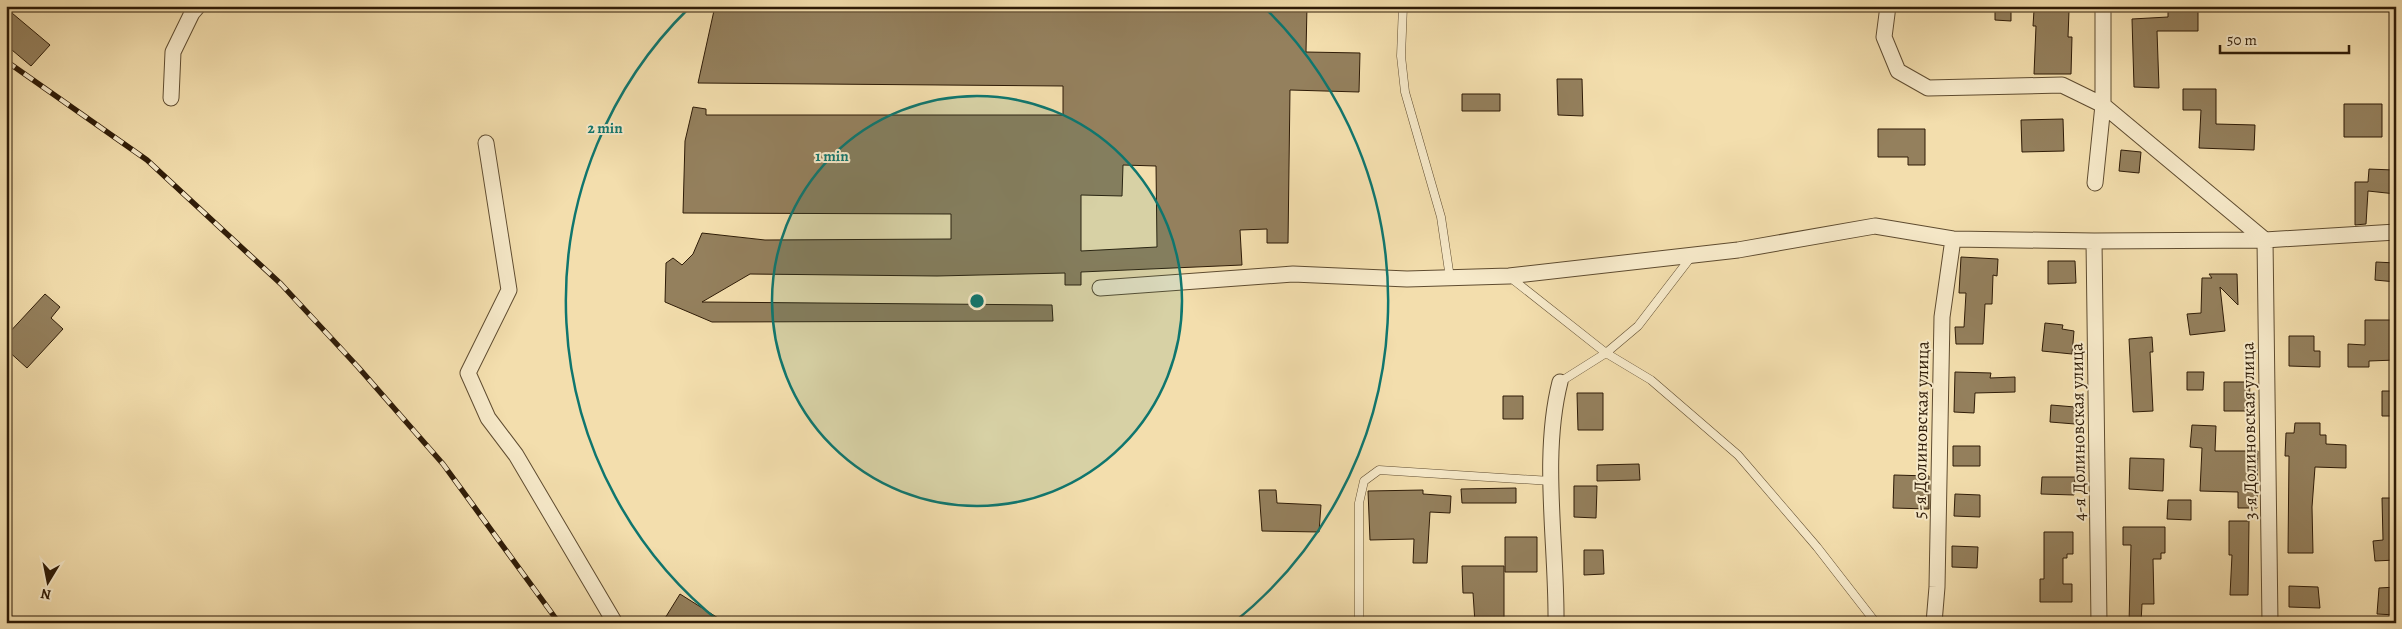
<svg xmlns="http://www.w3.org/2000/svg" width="2402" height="629" viewBox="0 0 2402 629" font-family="Alegreya,serif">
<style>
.building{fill:#94805d;stroke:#2e1b07;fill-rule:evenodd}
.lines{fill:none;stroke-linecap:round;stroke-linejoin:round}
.lane-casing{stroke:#5f4c30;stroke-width:9}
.street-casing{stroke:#5f4c30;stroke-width:17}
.lane{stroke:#f7eaca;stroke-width:8}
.street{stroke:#f7eaca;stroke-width:15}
.rail-casing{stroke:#2e1b07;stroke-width:5.5}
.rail{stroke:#f7eaca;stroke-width:4;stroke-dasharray:11;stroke-linecap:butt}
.ring{fill:none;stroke:#0f766e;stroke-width:2.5}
.labels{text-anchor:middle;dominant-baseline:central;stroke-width:4;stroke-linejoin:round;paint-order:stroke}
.street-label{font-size:18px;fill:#2e1b07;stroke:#f7eaca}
.centre{fill:#0f766e;stroke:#f7eaca;stroke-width:2.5}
.ring-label{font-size:15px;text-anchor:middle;font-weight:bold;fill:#0f766e;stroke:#f7eaca;stroke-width:4;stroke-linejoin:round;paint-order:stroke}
</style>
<rect width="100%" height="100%" fill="#f3dead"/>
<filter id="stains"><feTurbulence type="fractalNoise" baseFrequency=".004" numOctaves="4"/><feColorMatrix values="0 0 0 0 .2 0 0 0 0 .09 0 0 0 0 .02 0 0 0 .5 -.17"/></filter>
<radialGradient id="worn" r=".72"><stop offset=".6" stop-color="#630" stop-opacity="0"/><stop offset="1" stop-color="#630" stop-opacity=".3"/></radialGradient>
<!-- building -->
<path class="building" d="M715,6H1307L1306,52L1360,53L1359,92L1290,90L1288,243H1267V229L1240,230L1242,265L1081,272V285H1065V273L937,276L750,274L702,302L1052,305L1053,321L712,322L665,302L666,263L673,258L682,265L693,254L702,233L765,240L951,239V214L683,213L685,141L693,107L706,109V115H1063V86L698,83ZM1123,165L1156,166L1157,247L1081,251V195L1122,196Z
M6,8L50,45L31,66L6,45Z
M1995,8H2011V21L1995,20Z
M2034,10L2069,11L2068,37H2072L2071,74H2034L2036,26H2033Z
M2198,10V31H2157L2159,88L2134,87L2132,19L2168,17V11Z
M1557,79H1582L1583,116L1558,115Z
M2183,89H2216V124L2255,125L2254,150L2199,148L2201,110H2183Z
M1462,94H1500V111H1462Z
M2344,104H2382V137H2344Z
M2063,119L2064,151L2022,152L2021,120Z
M1878,129H1925V165H1908V157H1878Z
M2121,150L2141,152L2139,173L2119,171Z
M2369,169L2393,170V174H2396V194L2368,191L2366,224L2355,225V182H2368Z
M1961,257L1998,259L1997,276L1993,275L1992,304H1985L1983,344H1956L1955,327H1964L1966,293H1959Z
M2048,261H2075L2076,283L2048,284Z
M2376,262L2396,263V282L2375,280Z
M2209,274H2237L2238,305L2220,287L2225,331L2190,335L2187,314L2201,313L2202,278H2212Z
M45,294L60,307L51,318L63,329L27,368L6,349V336Z
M2365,320H2394L2396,360L2369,361V367H2348V344L2365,345Z
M2045,323L2063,325L2062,329L2074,331L2072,354L2042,351Z
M2289,336H2314V351H2320V367L2289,366Z
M2152,337L2153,352H2150L2153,411L2133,412L2129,339Z
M1955,372L1991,373L1990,378L2015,377V392L1975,393L1974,413L1954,412Z
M2187,372H2204L2203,390H2187Z
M2224,382H2250L2249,411H2224Z
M2382,391H2396V416H2382Z
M1577,393H1603V430H1578Z
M1503,396H1523V419H1503Z
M2051,405L2075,407V424L2050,422Z
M2295,423H2320V435H2326V444L2346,445V468L2315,467L2312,507L2313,553H2288L2289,456H2285L2286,433H2294Z
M2192,425L2216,426L2215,451H2258L2257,508H2238V492L2200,491L2202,448L2190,447Z
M1953,446H1980V466H1953Z
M2130,458L2164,459L2163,491L2129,489Z
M1639,464L1640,480L1597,481V465Z
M1894,475L1929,476V509L1893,508Z
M2042,477H2075L2074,495L2041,494Z
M1574,486H1597L1596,518L1574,517Z
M1516,488V503H1462L1461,489Z
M1259,490H1276L1277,503L1321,505L1319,532L1262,531Z
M1423,490V494L1451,496L1450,513L1430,512L1427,563H1413L1414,539L1370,540L1368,491Z
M1955,494L1980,495V517L1954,516Z
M2382,498H2396V560L2375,561L2373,541L2383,540Z
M2168,500H2191V520L2167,519Z
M2229,521H2249L2248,595H2230L2232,555H2229Z
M2123,527H2165V553H2161V559H2153L2154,604H2142L2141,623H2129L2131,545H2123Z
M2044,532H2073V554H2067V558H2063V584H2072V602H2040V579H2044Z
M1505,537H1537V572H1505Z
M1952,546L1978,547L1977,568L1952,567Z
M1584,550H1603L1604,574L1584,575Z
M1462,566H1504V623H1475L1473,593H1463Z
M2289,586L2318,587L2320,608L2289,607Z
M2396,587V615L2377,614L2379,588Z
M680,594L726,623H662Z"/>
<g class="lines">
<defs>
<path id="lane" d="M1403,6L1401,56L1405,92L1441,217L1450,278
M1511,278L1606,353L1651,380L1738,455L1817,547L1876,623
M1560,382L1606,353L1638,326L1691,257
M1359,623V503L1364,481L1379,470L1551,481"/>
<path id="street" d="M1888,6L1884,37L1898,71L1928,88L2062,85L2103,105L2265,240L2270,623
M171,98L173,52L192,13L198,6
M486,143L509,290L468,373L488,418L516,455L615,623
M2095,183L2103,105V6
M2094,241L2099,623
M1100,288L1293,274L1407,279L1509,276L1738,250L1875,226L1953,239L2094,241L2265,240L2396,232
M1556,623C1557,545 1541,457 1560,382
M1934,623L1937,587L1942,317L1953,239"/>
</defs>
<!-- lane casing -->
<use href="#lane" class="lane-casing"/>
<!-- street casing -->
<use href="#street" class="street-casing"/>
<!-- lane -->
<use href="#lane" class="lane"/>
<!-- street -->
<use href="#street" class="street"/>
<defs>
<path id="rail" d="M6,61L147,160L281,284L358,367L443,464L559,623"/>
</defs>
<!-- rail casing -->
<use href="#rail" class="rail-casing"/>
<!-- rail -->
<use href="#rail" class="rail"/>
</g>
<!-- distance rings -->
<circle cx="977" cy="301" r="205" fill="#0f766e" fill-opacity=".12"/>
<g class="ring">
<circle cx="977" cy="301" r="205"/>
<path d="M721 623A411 411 0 0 1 689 8M1265 8A411 411 0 0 1 1233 623"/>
</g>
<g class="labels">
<!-- street labels -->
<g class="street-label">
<text transform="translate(1921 430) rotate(-89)">5-я Долиновская улица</text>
<text transform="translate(2249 431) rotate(-91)">3-я Долиновская улица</text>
<text transform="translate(2078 432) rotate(-91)">4-я Долиновская улица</text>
</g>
</g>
<circle cx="977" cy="301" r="8" class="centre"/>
<g class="ring-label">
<text x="605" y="133">2 min</text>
<text x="832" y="161">1 min</text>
</g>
<!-- margin -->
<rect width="2402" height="629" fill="none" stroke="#f3dead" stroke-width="25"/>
<rect x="8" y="8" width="2387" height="614" fill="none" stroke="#2e1b07" stroke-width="2.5"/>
<rect x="12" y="12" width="2377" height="604" fill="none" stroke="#2e1b07"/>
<!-- north arrow -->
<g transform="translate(48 582) rotate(190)" stroke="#f7eaca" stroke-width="4" paint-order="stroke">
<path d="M0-4L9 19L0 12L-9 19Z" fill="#2e1b07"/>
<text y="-8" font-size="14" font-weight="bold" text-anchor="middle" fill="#2e1b07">N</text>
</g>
<!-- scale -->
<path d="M2220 45v8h129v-8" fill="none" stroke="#2e1b07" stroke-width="2.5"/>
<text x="2227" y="45" font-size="15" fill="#2e1b07" stroke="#f7eaca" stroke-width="4" paint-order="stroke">50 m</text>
<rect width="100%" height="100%" filter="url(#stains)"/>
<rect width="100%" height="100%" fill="url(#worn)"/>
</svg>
